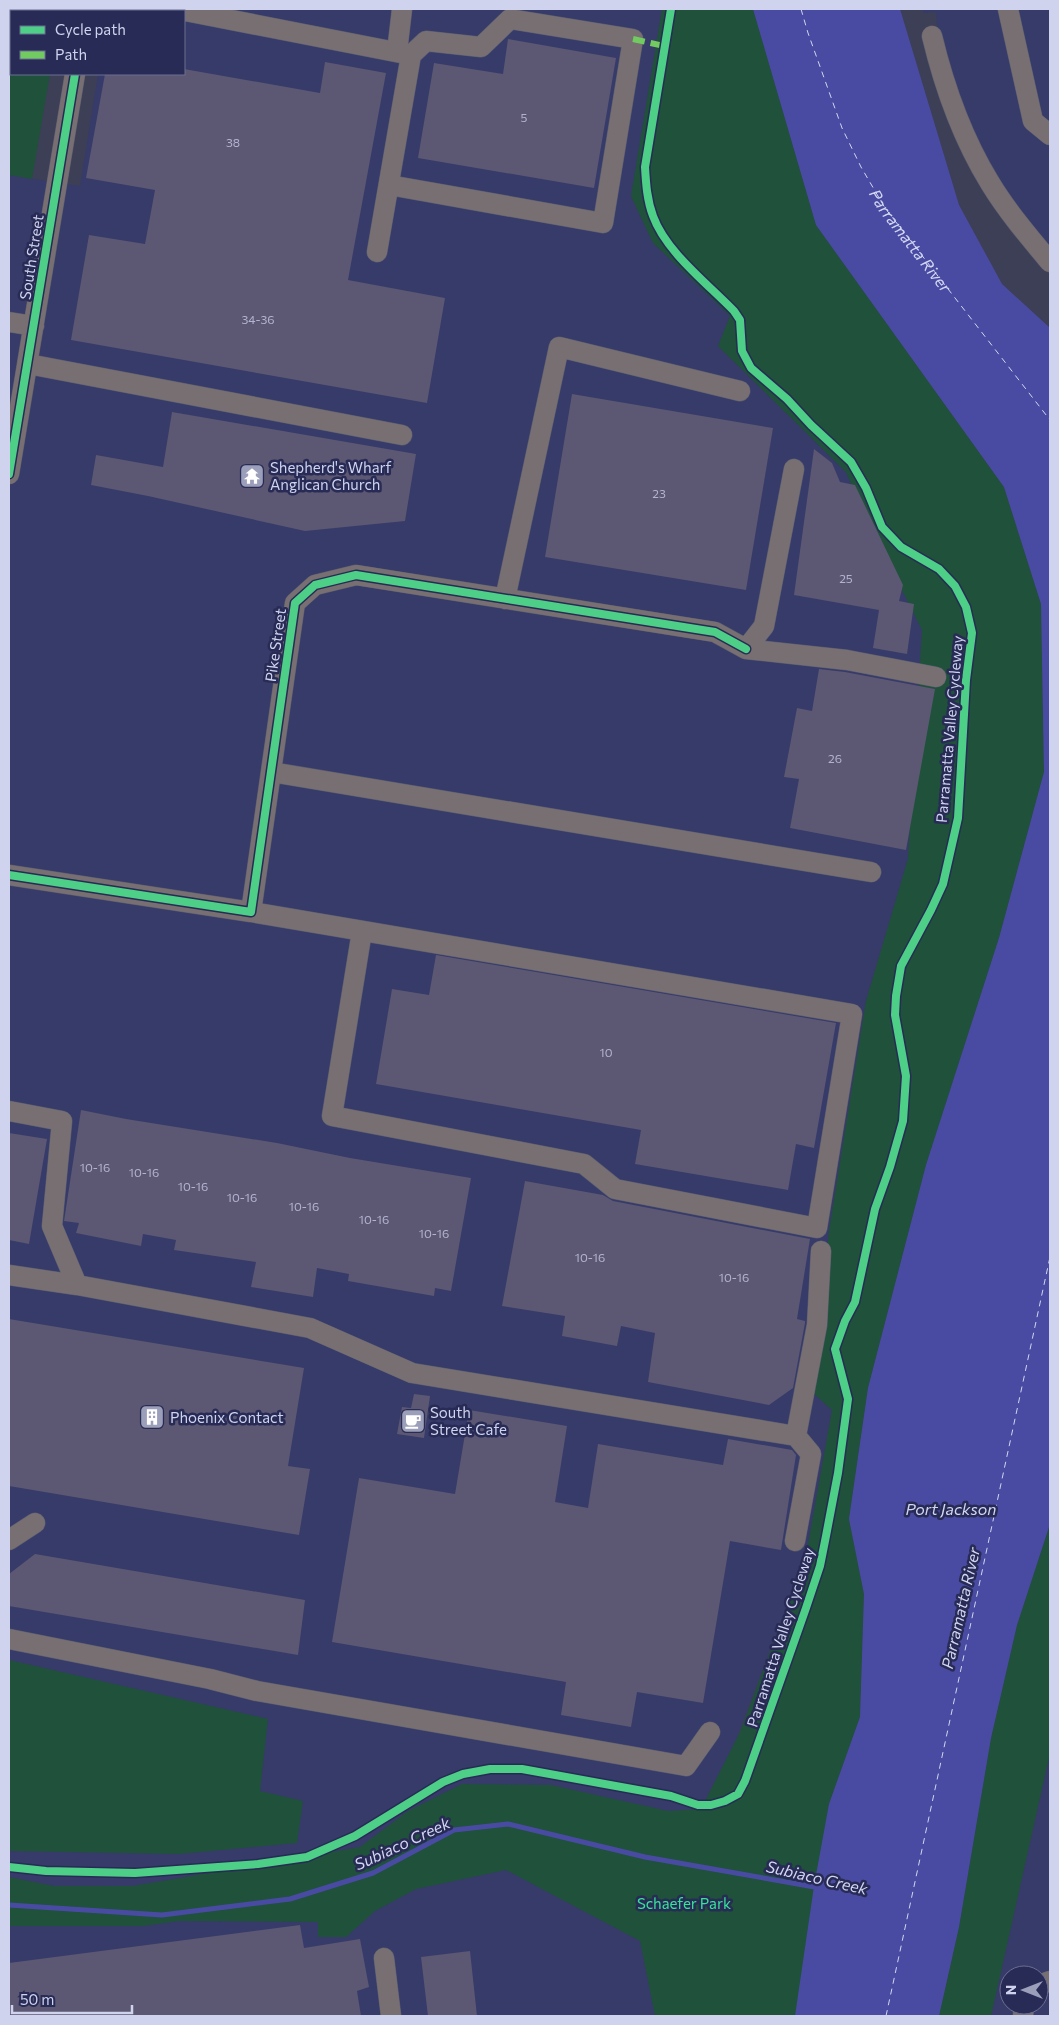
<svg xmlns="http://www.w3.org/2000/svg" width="1059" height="2025" viewBox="0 0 1059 2025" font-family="Commissioner,sans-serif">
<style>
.built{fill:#373b69;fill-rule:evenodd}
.green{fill:#1f513b}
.water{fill:#494ba3}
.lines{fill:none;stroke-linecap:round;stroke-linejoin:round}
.stream{stroke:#494ba3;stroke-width:5}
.ferry{stroke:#d2d6f0;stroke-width:1;stroke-dasharray:6 5;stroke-linecap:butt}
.building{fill:#5c5773}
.minor-casing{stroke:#595b70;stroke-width:21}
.minor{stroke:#776f72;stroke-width:20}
.quiet{stroke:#71cb61;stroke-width:6;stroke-dasharray:12 6;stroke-linecap:butt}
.cycleway-casing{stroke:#282b55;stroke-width:11}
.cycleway{stroke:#4dcf88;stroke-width:8}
.labels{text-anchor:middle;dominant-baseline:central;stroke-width:5;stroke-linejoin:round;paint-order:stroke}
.number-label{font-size:12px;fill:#b2b4cf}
.street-label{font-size:15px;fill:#cfd3ee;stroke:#282b55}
.poi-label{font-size:15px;fill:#cfd3ee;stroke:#282b55;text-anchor:start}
.park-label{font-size:15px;fill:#34e597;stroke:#282b55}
.water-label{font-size:16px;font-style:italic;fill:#d2d6f0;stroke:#282b55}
</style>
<rect width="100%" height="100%" fill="#3c3f56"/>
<!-- built -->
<path class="built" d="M109,9H662L631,196L653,243L730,316L718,346L846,472L867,520L922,629L908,859L866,1001L829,1231L812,1392L832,1410L806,1556L739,1732L655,2016H9V175L80,186L98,74H184V11H109Z
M923,9H1050V249L991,174L964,120L938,38L936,12L923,13Z
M1050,1753V2016H991ZM1009,1975H1039V2005H1009Z"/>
<!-- green -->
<path class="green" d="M9,9H60V11H11V74H50L32,179L9,175Z
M662,9H753L816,225L1004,487L1041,604L1044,772L999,938L926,1165L868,1388L849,1519L864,1594L860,1717L829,1804L796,2016H655L640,1941L506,1870L416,1889L375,1911L346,1937H318V1922L179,1921L143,1926H9V1877L54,1886H133L360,1847L408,1811L462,1784L551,1785L668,1811L701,1809L740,1732L806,1556L832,1410L812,1392L829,1231L866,1001L908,859L922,630L867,520L846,472L718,346L730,316L653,243L631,196Z
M1050,1524V1753L991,2016H939L959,1927L991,1738L1017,1625Z
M9,1660L268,1719L260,1791L303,1801L297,1843L179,1854L9,1851Z"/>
<!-- water -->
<path class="water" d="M753,9H900L959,205L1002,284L1050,328V1524L1017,1625L991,1738L959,1927L939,2016H795L814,1886L829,1804L860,1717L864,1594L849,1519L868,1388L926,1165L999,938L1044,772L1041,604L1004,487L816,225Z"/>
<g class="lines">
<!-- stream -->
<path class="stream" d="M9,1905L162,1915L290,1899L373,1873L454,1830L508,1824L645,1857L820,1888"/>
<!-- ferry -->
<g class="ferry">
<path id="s1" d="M801,9L808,33L842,128L861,167L885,208L1050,420"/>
<path d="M886,2016L1050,1257"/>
</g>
</g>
<!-- building -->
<path class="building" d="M508,39L616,58L594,188L418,158L434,63L503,74Z
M325,62L386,73L348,280L445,298L427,403L71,340L89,235L145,244L155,190L86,178L105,74H184V69L320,93Z
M572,394L773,428L746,590L545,557Z
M172,412L416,454L405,521L305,531L148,496L91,485L96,455L163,467Z
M814,449L832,463L840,482L855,485L903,585L899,601L914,604L907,654L873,648L879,610L794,595Z
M819,669L845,672L935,689L906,850L790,828L799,779L784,777L797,708L812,711Z
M436,955L836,1023L814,1148L796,1144L788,1190L635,1164L641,1130L376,1084L392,989L429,995Z
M81,1110L126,1119L277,1143L350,1158L471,1178L451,1291L435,1288L434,1296L348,1281L349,1274L317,1268L313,1297L251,1287L256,1262L174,1250L176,1240L143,1234L141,1246L76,1233L79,1223L64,1221Z
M9,1133L47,1139L29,1244L9,1240Z
M525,1181L603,1195L613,1201L810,1239L797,1319L805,1321V1323L793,1388L769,1405L648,1382L655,1333L621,1326L617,1346L562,1336L565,1316L502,1306Z
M9,1319L304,1368L288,1466L310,1469L299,1535L9,1486Z
M414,1394L430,1396L424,1438L397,1434L402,1407L411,1408Z
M469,1410L567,1426L555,1502L588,1508L598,1444L723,1465L728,1439L792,1450L796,1455L781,1550L730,1541L703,1703L637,1692L631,1727L561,1715L566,1682L332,1642L359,1478L455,1494Z
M35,1554L305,1600L298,1655L9,1606V1574Z
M300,1925L304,1948L360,1939L369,1987L357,1991L361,2016H9V1963Z
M470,1951L477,2016H428L421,1957Z"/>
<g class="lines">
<defs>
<path id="minor" d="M175,9L411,55L377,252
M1008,9L1033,121L1050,135
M85,11V9
M932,36C944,86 963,139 990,183C1007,211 1029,237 1050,262
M397,52L402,9
M389,185L603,223L633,39L510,19L481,47L426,41L411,55
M9,322L34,326
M28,364L402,435
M9,474L75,74
M505,599L559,347L740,391
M746,649L764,626L794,469
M271,772L871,872
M9,875L251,912L295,603L315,585L356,575L715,632L746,649L847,660L936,677
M251,912L852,1014L817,1228L615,1189L584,1164L332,1116L362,931
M9,1111L62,1121L52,1226L77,1285
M9,1275L77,1285L310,1328L412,1373L796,1436L817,1325L821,1251
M9,1540L35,1523
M795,1541L811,1454L796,1436
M9,1639L210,1679L257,1691L686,1766L710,1732
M384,1958L391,2016
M1039,1985L1050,1981
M1023,2016L1024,2005"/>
</defs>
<!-- minor casing -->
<use href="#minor" class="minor-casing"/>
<!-- minor -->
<use href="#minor" class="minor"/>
<!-- quiet -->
<path class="quiet" d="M633,39L664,46"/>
<defs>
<path id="cycleway" d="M9,474L75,74
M9,875L251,912L295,603L315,585L356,575L715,632L746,649
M9,1867L46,1871L135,1873L258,1864L307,1857L355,1836L443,1782L463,1774L490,1769H522L671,1796L698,1805H711L725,1801L738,1794L745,1781L806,1608L820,1566L826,1536L838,1473L848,1399L835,1349L845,1321L855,1302L875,1209L890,1167L903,1121L906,1076L895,1015L896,996L901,966L931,910L943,884L958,818L966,680L972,633L966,607L955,586L939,569L901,547L882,527L866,488L851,462L811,425L787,399L751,368L742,351L740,320L734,311C708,284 666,252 653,216C647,200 646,184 645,167L671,9"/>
</defs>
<!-- cycleway casing -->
<use href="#cycleway" class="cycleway-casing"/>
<!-- cycleway -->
<use href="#cycleway" class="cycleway"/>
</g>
<!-- icons -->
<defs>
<symbol id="temple-square" viewBox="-11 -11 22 22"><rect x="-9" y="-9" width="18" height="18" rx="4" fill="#9c9fb9" stroke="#282b55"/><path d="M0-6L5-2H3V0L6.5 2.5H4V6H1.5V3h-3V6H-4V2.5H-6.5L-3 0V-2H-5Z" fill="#fff"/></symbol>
<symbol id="building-square" viewBox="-11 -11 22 22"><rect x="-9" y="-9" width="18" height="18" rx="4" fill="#9c9fb9" stroke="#282b55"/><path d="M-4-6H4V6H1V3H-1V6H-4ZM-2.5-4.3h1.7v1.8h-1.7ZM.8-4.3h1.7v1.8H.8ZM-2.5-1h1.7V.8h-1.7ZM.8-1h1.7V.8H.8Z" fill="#fff"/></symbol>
<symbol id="cafe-square" viewBox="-11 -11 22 22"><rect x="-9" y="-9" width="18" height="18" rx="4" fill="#9c9fb9" stroke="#282b55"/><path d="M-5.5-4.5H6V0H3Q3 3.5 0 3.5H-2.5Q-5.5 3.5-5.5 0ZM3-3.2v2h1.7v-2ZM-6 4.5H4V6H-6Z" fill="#fff"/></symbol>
</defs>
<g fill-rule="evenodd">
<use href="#temple-square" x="238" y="462" width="28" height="28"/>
<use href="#building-square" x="138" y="1403" width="28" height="28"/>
<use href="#cafe-square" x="399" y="1407" width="28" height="28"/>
</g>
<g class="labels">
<!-- number labels -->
<g class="number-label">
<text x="524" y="117">5</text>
<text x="233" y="142">38</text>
<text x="258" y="319">34-36</text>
<text x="659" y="493">23</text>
<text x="846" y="578">25</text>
<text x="835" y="758">26</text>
<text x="606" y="1052">10</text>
<text x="95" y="1167">10-16</text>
<text x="144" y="1172">10-16</text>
<text x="193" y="1186">10-16</text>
<text x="242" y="1197">10-16</text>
<text x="304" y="1206">10-16</text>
<text x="374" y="1219">10-16</text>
<text x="434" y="1233">10-16</text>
<text x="590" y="1257">10-16</text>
<text x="734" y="1277">10-16</text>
</g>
<!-- street labels -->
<g class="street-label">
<text transform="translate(31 257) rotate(-81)">South Street</text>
<text transform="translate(275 645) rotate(-82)">Pike Street</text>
<text transform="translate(949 729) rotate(-85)">Parramatta Valley Cycleway</text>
<text transform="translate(780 1637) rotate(-72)">Parramatta Valley Cycleway</text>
</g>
<!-- poi labels -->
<g class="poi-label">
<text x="270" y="467">Shepherd's Wharf<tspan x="270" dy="17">Anglican Church</tspan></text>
<text x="430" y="1412">South<tspan x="430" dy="17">Street Cafe</tspan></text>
<text x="170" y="1417">Phoenix Contact</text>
</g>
<!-- park labels -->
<g class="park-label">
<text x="684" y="1903">Schaefer Park</text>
</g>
<!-- water labels -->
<g class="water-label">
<text stroke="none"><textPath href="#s1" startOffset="258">Parramatta River</textPath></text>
<text x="951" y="1508">Port Jackson</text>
<text transform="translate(960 1608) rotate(-77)">Parramatta River</text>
<text transform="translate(402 1843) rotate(-25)">Subiaco Creek</text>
<text transform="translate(817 1877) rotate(13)">Subiaco Creek</text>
</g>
</g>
<!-- border -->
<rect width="1059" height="2025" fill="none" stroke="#cfd3ee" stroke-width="20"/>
<!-- legend -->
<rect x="10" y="10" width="175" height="65" fill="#282b55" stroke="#6b6e92"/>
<rect x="20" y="26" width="25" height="8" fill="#4dcf88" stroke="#6b6e92"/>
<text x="55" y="35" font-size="15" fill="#cfd3ee">Cycle path</text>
<rect x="20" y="51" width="25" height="8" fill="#71cb61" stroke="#6b6e92"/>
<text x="55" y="60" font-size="15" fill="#cfd3ee">Path</text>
<!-- north arrow -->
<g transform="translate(1024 1990) rotate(270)"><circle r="24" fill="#282b55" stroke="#6b6e92"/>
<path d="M0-4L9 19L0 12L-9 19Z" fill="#9c9fb9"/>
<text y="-8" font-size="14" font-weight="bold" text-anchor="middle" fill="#cfd3ee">N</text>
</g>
<!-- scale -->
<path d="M12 2005v8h120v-8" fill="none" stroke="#cfd3ee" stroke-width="2.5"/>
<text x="20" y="2005" font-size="15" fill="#cfd3ee" stroke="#282b55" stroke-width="4" paint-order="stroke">50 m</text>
</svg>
